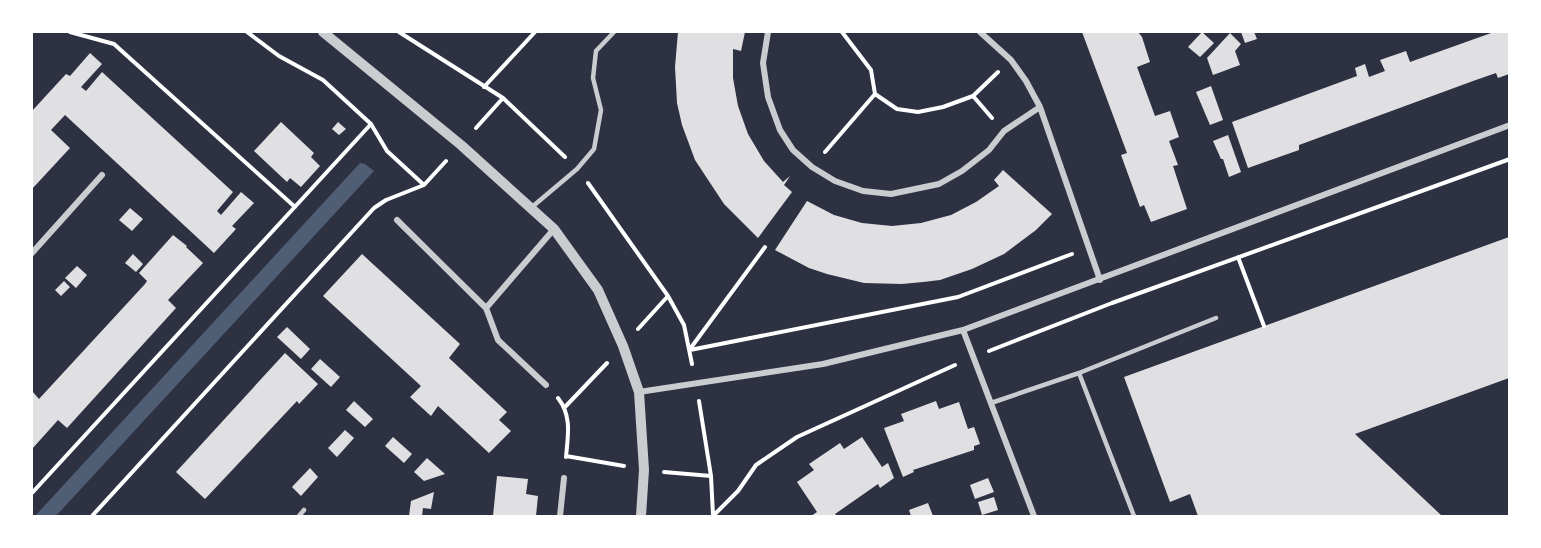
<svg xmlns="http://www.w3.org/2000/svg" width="1541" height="548" viewBox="0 0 1541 548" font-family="Poppins,sans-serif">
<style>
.water{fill:#4f5d75}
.building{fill:#e0e0e3}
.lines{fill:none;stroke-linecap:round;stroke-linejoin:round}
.path{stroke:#fff;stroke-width:4}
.service{stroke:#caccd0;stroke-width:4.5}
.minor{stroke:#caccd0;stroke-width:6}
.tertiary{stroke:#caccd0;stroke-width:10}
</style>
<rect width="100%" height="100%" fill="#2d3142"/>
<!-- water -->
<path class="water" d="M360,163L365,164L374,171L56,516H35Z"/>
<!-- building -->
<path class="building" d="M678,32H745L741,51L733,49V78L738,106L748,134L764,161L783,182L790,176L784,185L792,192L758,238L724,204L695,160L682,125L677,103L675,67Z
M1082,32H1138L1142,37L1150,62L1137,67L1155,116L1170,111L1179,137L1169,141L1178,165L1173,166L1187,209L1151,222L1144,205L1140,207L1121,155L1127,153Z
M1202,32L1214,43L1200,57L1188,47Z
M1241,32H1254L1257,39L1245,43Z
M1494,32H1509V74L1498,78L1496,73L1473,81L1299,145V150L1248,168L1232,122L1357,76L1355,68L1365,64L1369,77L1385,71L1380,60L1406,51L1410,62Z
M1230,33L1241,44L1235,51L1240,65L1213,75L1207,58Z
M90,53L102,64L81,87L86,91L102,72L233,192L217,211L221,215L241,192L254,203L232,226L236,229L214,253L65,115L51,130L70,148L32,189V111L66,74L70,76Z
M1211,86L1223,120L1210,125L1196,92Z
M281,122L314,153L311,157L320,166L301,187L290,178L287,182L254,151Z
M338,122L346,129L339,135L332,129Z
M1228,135L1241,172L1229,177L1223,159H1221L1213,141Z
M1003,170L1052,214L1036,230L1004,254L972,269L940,280L923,282L902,284L864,283L827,274L809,268L775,250L807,201L834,215L862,223L892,226L921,223L951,215L976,202L999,186L994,180Z
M130,208L143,219L132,231L119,220Z
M173,235L187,246L186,247L203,263L168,300L176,308L67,428L58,420L32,449V391L39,399L145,284L147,281L139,273Z
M1509,237V378L1355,434L1442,516H1198L1190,494L1170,502L1124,377Z
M133,254L143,264L136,272L125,263Z
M362,254L460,344L449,358L507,412L499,420L511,431L489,453L438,406L431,416L410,397L421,386L323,296Z
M77,266L87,275L76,288L65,278Z
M64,281L70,287L61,296L55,290Z
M287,327L310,349L301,359L277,337Z
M285,353L318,384L299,404L297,401L205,499L176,472Z
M320,359L340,377L331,387L311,369Z
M354,401L373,419L365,427L346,410Z
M936,401L939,409L959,402L968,429L974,427L980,444L974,446V450L913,470L914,472L903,477L884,428L904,421L901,414Z
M345,430L354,438L337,457L328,448Z
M393,437L412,454L404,463L385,446Z
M862,437L882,467L888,463L894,478L880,488L878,484L835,514L837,516H811L817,512L797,482L814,470L809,464L840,443L844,449Z
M427,458L445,474L424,481L414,472Z
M310,468L318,477L301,496L292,487Z
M497,476L528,479L526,494L538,496L536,516H493Z
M988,478L994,492L975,499L970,485Z
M434,492L431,509L423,508L422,516H409L411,501Z
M994,497L998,510L982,515L978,502Z
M928,503L933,516H911L909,510Z"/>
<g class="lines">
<!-- path -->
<path class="path" d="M70,32L114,44L295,207
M247,32L279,56L323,80L371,124L387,151L424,185
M399,32L503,98L565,157
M842,32L871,70L875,94L897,109L918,112L943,107L973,96L998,72
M484,87L535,32
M973,96L992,118
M476,128L503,98
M825,152L875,94
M588,183L668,296L684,325L692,364
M1238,257L1264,326
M638,329L668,296
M690,349L765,247
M690,350L958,297L1072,254
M989,351L1112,303L1510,159
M558,398C572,416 568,435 566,457
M699,401L711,476L713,515
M565,407L607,363
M566,456L624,466
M664,472L711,476
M32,493L371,124
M92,516L374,208L386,200L424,185L446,161
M713,516L738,491L756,465L797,437L955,365"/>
<!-- service -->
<path class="service" d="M532,207L577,169L594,149L601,110L593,78L596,51L614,32
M1079,373L1134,516
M991,403L1079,373L1216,318
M299,516L304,510"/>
<!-- minor -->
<path class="minor" d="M768,32L763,63L768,97L780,130L793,150L812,167L835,181L863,191L891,194L939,184L962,171L989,150L1004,131L1040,107
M980,32L1011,60L1026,81L1040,107L1100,280
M397,220L486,308L498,340L546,385
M32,253L102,175
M486,308L554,229
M963,330L1034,516
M639,392L823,364L963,330L1510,125
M560,516L564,478"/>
<!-- tertiary -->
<path class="tertiary" d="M323,32L461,145L554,229L598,290L623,346L639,392L644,470L641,516"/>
</g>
<!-- border -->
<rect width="1541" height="548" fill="none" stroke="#ffffff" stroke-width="66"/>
</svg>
